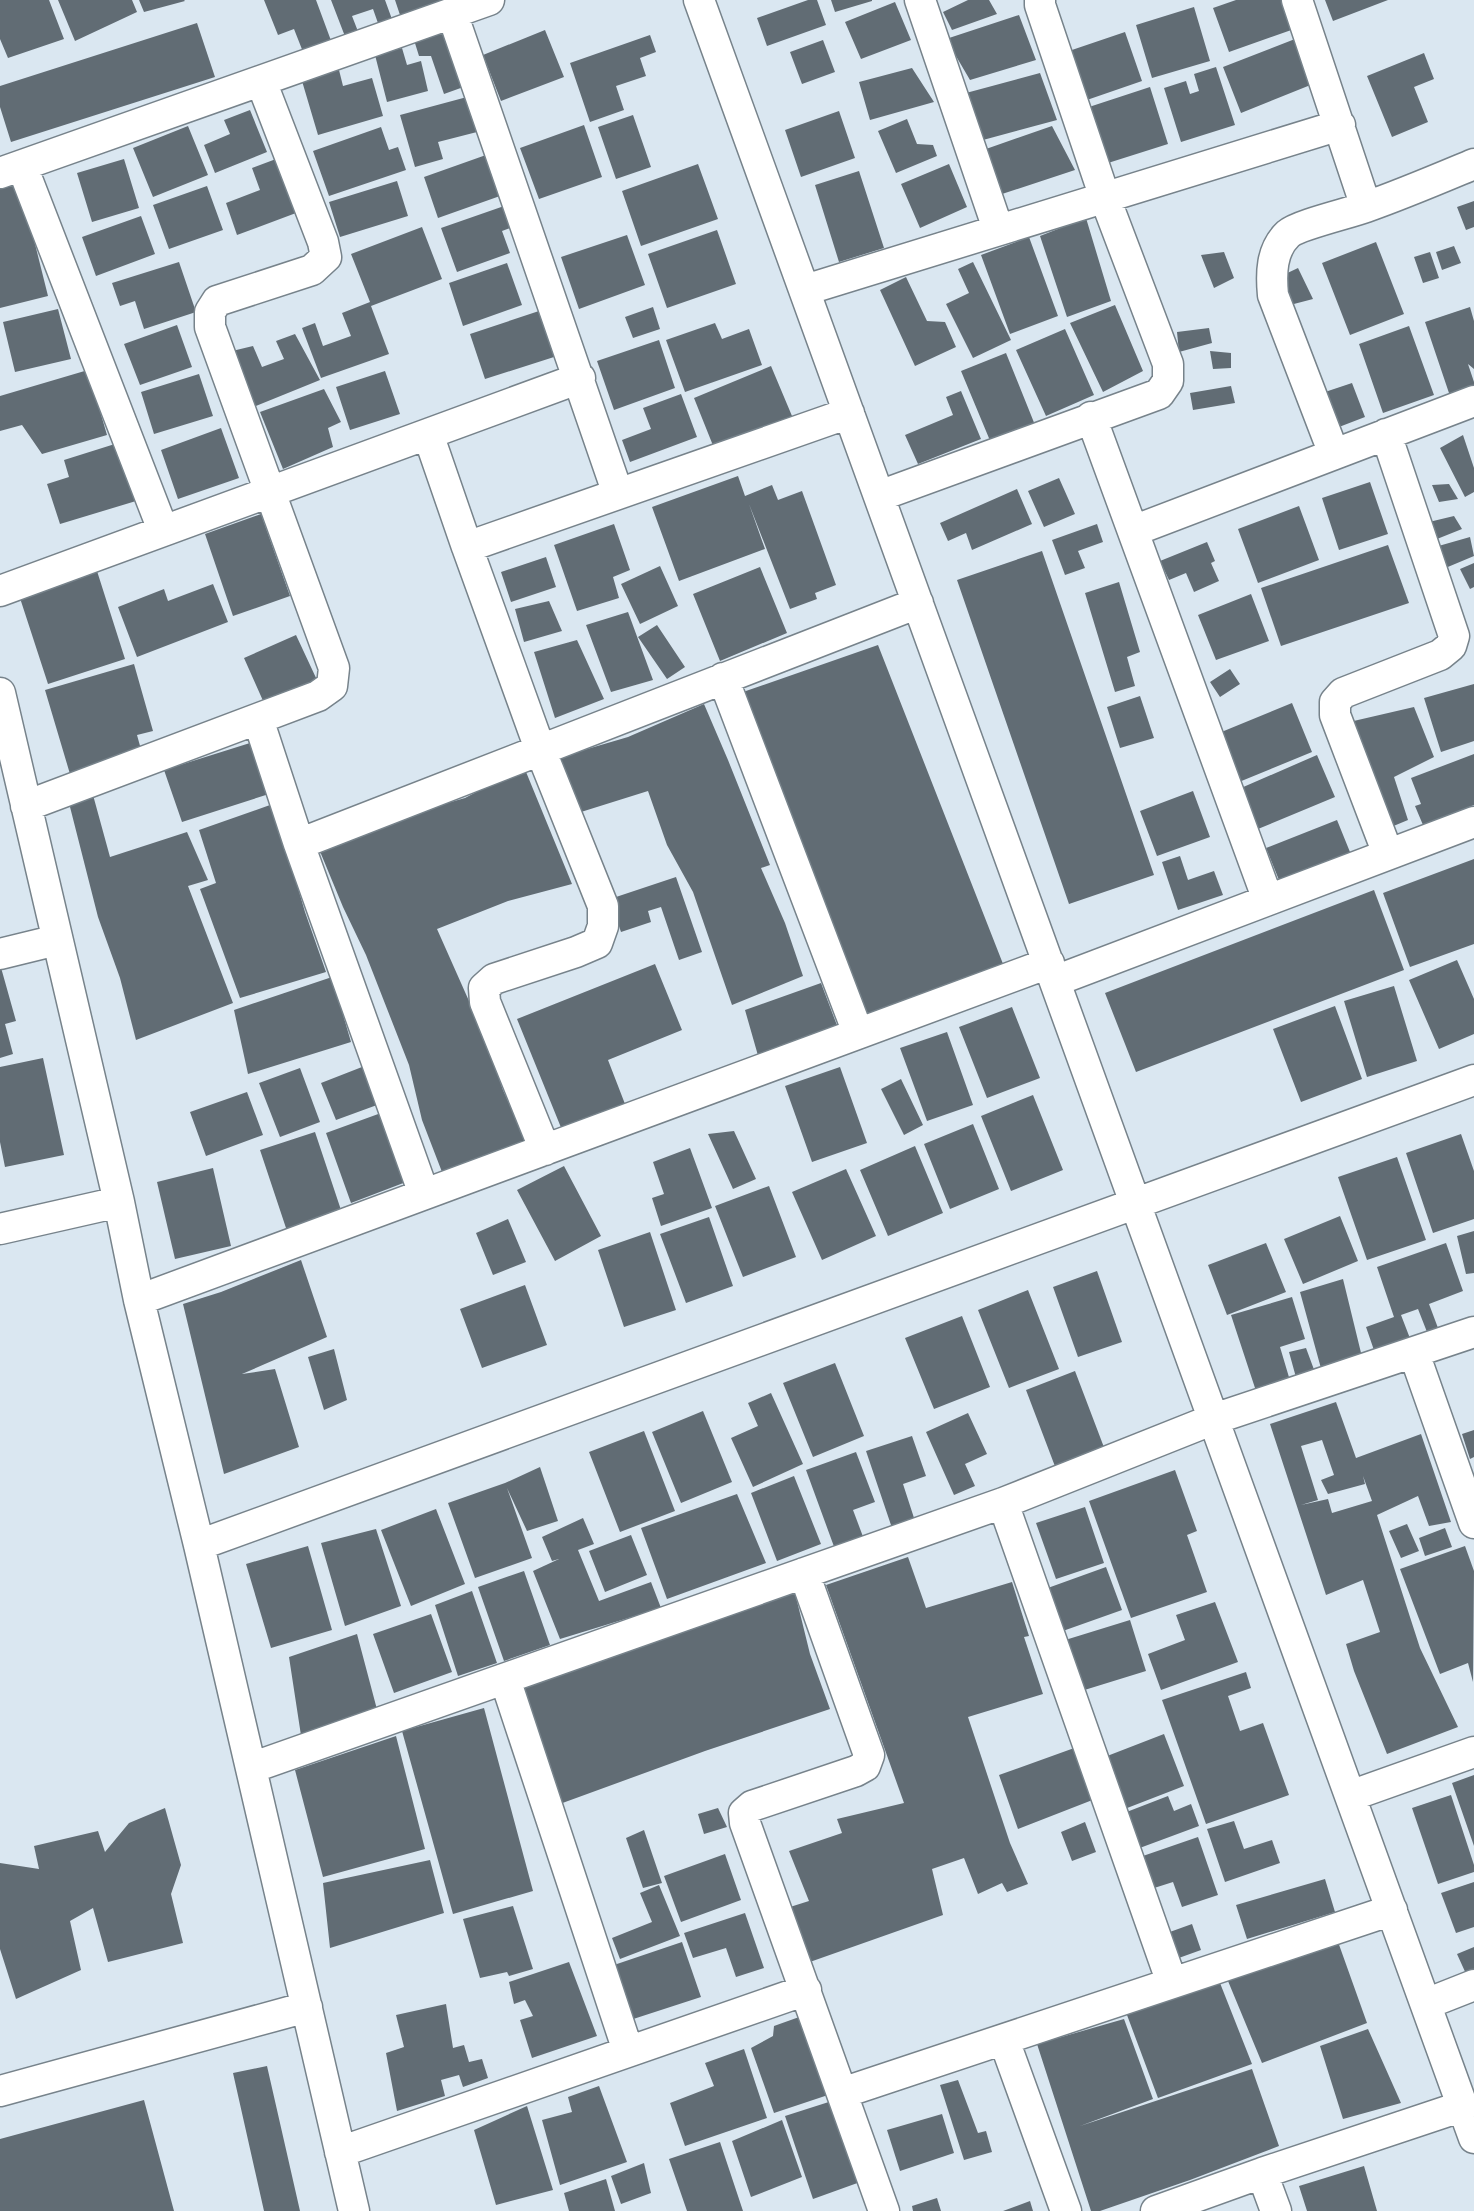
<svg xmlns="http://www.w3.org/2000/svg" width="1474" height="2211" viewBox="0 0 1474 2211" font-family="Ubuntu,sans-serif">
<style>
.building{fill:#616c74;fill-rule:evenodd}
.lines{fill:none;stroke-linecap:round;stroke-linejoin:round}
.minor-casing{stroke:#77838b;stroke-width:33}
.minor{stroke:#fff;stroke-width:30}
</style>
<rect width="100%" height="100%" fill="#dae7f1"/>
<!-- building -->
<path class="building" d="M0,0H49L64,39L8,58L0,39Z
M58,0H132L137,12L75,41Z
M139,0H184L185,1L144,12Z
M264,0H316L333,46L305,57L294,29L278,35Z
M331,0H385L393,22L379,26L373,9L352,16L359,34L346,39Z
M395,0H450L401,18Z
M808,0H817L826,25L767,46L757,18Z
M831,0H872V1L835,12Z
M968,0H989L997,14L952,30L943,12Z
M1236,0H1287L1297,28L1229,52L1213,8Z
M1325,0H1388L1333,21Z
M895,2L911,40L861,59L845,22Z
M1194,7L1210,61L1152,78L1136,25Z
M1019,15L1036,60L970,80L946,39Z
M197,23L215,77L11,142L0,107V86Z
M450,28L469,85L444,94L431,56H419L414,40Z
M545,30L564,77L501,101L483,55Z
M1125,32L1142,81L1084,101L1066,52Z
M650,35L656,52L640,58L646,76L616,86L624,110L590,122L570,63Z
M1295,39L1313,84L1241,113L1223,67Z
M823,40L835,72L802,84L790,52Z
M402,48L407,65L421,61L428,91L387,102L375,55Z
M1424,53L1434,79L1414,87L1428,122L1392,137L1367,76Z
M1216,67L1235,125L1181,142L1164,88L1186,81L1190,94L1199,91L1194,74Z
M912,68L934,102L870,120L859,82Z
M339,70L343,86L372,78L383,116L318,135L302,81Z
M1040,73L1057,120L983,140L966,93Z
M1150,87L1168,144L1108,163L1089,107Z
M467,97L477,132L438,142L443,159L415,167L400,115Z
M250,110L267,152L215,173L204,145L230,134L224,120Z
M839,111L855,158L801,177L785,130Z
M633,115L651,167L616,179L598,127Z
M907,119L917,144L933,145L937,156L896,173L878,131Z
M584,125L602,177L539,199L520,148Z
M188,126L208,175L153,197L133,148Z
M1052,126L1075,170L1002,194L986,149Z
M381,127L389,150L398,147L406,170L329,196L313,151Z
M486,155L500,196L438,218L424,177Z
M124,159L139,208L92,222L77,173Z
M276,159L296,213L237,235L226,203L260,190L252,168Z
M698,164L718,219L641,246L622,191Z
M949,164L967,207L920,228L901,184Z
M859,171L884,248L839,262L815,185Z
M19,180L48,296L0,308V184Z
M397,181L408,216L340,237L329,202Z
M207,186L223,230L169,249L153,205Z
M1474,201V227L1466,230L1457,207Z
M507,205L515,226L502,231L510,253L457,272L441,228Z
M141,216L155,254L96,276L82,237Z
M1086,218L1111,301L1067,317L1040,236Z
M422,227L442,279L371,306L389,354L321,378L302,328L315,323L323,346L351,336L342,313L370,302L351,254Z
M717,230L736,284L667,308L648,254Z
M627,235L645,285L579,309L561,257Z
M1029,237L1058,316L1010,334L981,255Z
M1376,242L1404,314L1350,335L1322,263Z
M1454,246L1461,263L1442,270L1436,252Z
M1224,252L1234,278L1214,288L1201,255Z
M1430,252L1439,278L1423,283L1414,257Z
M179,262L196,312L144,329L135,301L120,306L112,283Z
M973,262L1011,340L973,358L946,304L969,293L958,269Z
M507,263L522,305L463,326L449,283Z
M1298,268L1313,299L1290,305L1279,277Z
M906,277L927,321L945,322L956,347L915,366L880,290Z
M1115,305L1143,371L1103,392L1070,323Z
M653,307L660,329L633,338L625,317Z
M1470,307L1474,321V369L1468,364L1474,382V389L1450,396L1425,322Z
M58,309L71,359L15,372L3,322Z
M539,311L554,357L485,379L470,334Z
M715,323L722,339L749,329L762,365L685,392L666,340Z
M177,325L192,367L140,385L124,344Z
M1409,326L1434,395L1383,413L1359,344Z
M1209,328L1212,343L1179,352L1177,332Z
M1065,329L1094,395L1046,416L1016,350Z
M295,334L320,380L246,410L228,352L253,346L262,367L284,359L276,341Z
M659,340L675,388L614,410L597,361Z
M1210,351L1231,353V368L1213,369Z
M1006,353L1035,425L991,443L961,371Z
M771,366L792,416L714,448L694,398Z
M88,370L107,435L42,454L22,425L0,431V396Z
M385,371L400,414L350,430L336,387Z
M199,374L213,416L154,434L141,392Z
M1352,383L1365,417L1339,427L1325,392Z
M1231,386L1235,403L1193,410L1190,393Z
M324,389L341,422L328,428L333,447L283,469L260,412Z
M961,391L981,439L918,464L905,435L953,415L946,397Z
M681,394L697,437L630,462L622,440L651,429L643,408Z
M221,428L239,478L178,499L161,450Z
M1463,435L1474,468V492L1465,497L1440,448Z
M118,443L136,501L60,524L47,484L69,477L64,460Z
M738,476L745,496L772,485L778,500L802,491L836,585L815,593L817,599L790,609L749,504L765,549L679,581L652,507Z
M1059,478L1075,514L1044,527L1028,491Z
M1370,482L1388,534L1339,550L1322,498Z
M1449,484L1458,499L1439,502L1432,485Z
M1017,489L1032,524L972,550L966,533L948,541L940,523Z
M1299,506L1319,560L1258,583L1238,529Z
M261,514L290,596L233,616L205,534Z
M1454,516L1462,529L1437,539L1429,522Z
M614,524L630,570L613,577L619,598L577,611L554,545Z
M1097,524L1103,542L1078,551L1085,568L1065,575L1052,540Z
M1470,537L1474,556L1443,569L1435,547Z
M1207,542L1215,561L1211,563L1219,581L1194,592L1186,573L1169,580L1160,561Z
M1388,545L1409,603L1281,646L1261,588Z
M1042,551L1154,875L1069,904L957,580Z
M546,557L556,587L511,602L501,572Z
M1474,563V587L1470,589L1460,569Z
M660,566L678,606L640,624L621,584Z
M760,567L787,633L720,661L693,594Z
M97,571L125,659L48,684L19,595Z
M1119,582L1140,652L1127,657L1135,686L1115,692L1085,593Z
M213,584L228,622L137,657L118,607L164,589L168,601Z
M1251,594L1269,641L1216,660L1198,615Z
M549,601L562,631L524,642L515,609Z
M628,612L653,680L611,692L586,625Z
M657,625L685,667L667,679L638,637Z
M296,635L317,680L264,703L244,658Z
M577,640L604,699L555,718L534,652Z
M878,645L1005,969L863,1019L807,855L743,692Z
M134,664L153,731L137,735L142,753L70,774L45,690Z
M1230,669L1240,684L1220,697L1210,682Z
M1474,684V741L1441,752L1424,698Z
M1140,696L1154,738L1120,748L1107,707Z
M1292,703L1312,752L1239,782L1219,733Z
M704,704L728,760L770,865L761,868L785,923L803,976L732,1005L693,892L667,845L648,791L581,812L560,757L628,737Z
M1414,707L1434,757L1394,777L1408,820L1379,832L1345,723Z
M250,743L269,794L182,822L164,770Z
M1474,754V805L1423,825L1415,806L1421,804L1411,778Z
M1317,755L1335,797L1258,829L1241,788Z
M524,767L572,884L508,901L437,929L485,1037L503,1090L526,1141L442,1172L422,1120L409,1065L366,955L343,907L319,849L398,817L465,798Z
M1193,791L1210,837L1157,856L1140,811Z
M93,795L110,857L187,832L208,880L188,886L233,1003L136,1040L120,978L98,917L69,803Z
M270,805L289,857L305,912L326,972L240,998L200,889L216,883L199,830Z
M1337,820L1352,857L1281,885L1266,848Z
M1180,856L1188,880L1214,871L1223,895L1178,910L1162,862Z
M1474,859V944L1410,967L1383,893Z
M676,877L702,952L679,960L661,907L648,911L651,922L621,932L610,899Z
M1374,890L1404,970L1136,1072L1105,993Z
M1457,960L1474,999V1034L1439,1049L1409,980Z
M0,964L16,1021L5,1024L13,1054L0,1058Z
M655,964L682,1030L608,1060L625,1104L562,1130L517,1019Z
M332,977L351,1042L248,1074L234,1010Z
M821,983L838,1028L759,1059L745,1010Z
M1394,986L1417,1061L1367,1077L1344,1001Z
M1335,1006L1362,1079L1301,1102L1273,1029Z
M1012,1007L1040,1078L987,1098L959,1027Z
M947,1032L973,1105L927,1121L900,1048Z
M43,1058L64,1155L5,1167L0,1142V1067Z
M362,1067L377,1105L336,1120L321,1083Z
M840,1067L867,1143L812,1162L785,1086Z
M300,1068L320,1122L280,1137L259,1083Z
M901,1079L923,1125L904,1135L881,1089Z
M247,1092L263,1135L206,1156L190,1112Z
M1033,1095L1063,1170L1011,1191L981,1116Z
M381,1113L406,1182L351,1203L326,1133Z
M973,1124L999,1189L950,1209L924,1144Z
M734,1131L756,1179L733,1189L708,1134Z
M315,1132L342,1213L287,1231L260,1150Z
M1461,1134L1474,1171V1219L1433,1233L1406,1153Z
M915,1146L943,1213L888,1236L860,1170Z
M690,1148L712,1208L661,1226L652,1198L664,1194L653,1162Z
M1397,1157L1426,1240L1367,1260L1338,1177Z
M564,1166L601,1236L555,1261L517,1190Z
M213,1168L231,1246L175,1259L157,1182Z
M846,1169L876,1236L822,1260L792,1192Z
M769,1186L796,1257L743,1277L715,1206Z
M1340,1216L1358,1261L1303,1284L1284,1239Z
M709,1217L733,1286L686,1303L660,1234Z
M508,1219L526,1262L493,1275L476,1233Z
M1474,1231V1273L1466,1274L1457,1236Z
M650,1232L676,1310L624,1327L598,1250Z
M1266,1243L1286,1292L1227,1315L1208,1265Z
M1446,1243L1463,1291L1429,1304L1438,1328L1427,1332L1418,1309L1401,1315L1411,1341L1376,1356L1366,1327L1394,1317L1377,1267Z
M301,1260L327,1337L242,1374L275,1369L299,1447L224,1474L183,1304L221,1292Z
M1097,1271L1122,1342L1078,1357L1053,1287Z
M1343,1279L1363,1361L1322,1372L1300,1292Z
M525,1285L547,1345L482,1368L460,1309Z
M1028,1290L1059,1369L1009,1388L978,1310Z
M1292,1297L1305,1339L1280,1347L1291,1384L1256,1391L1231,1315Z
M962,1316L990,1387L934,1409L905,1338Z
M1306,1348L1316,1375L1297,1381L1289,1352Z
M334,1349L347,1400L324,1410L308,1357Z
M835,1363L864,1436L813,1457L783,1383Z
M1075,1371L1105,1450L1056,1469L1026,1390Z
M771,1393L803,1464L753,1487L731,1438L758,1426L748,1403Z
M1336,1402L1356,1458L1421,1434L1451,1522L1429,1526L1418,1496L1377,1515L1420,1648L1458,1727L1387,1754L1354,1671L1346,1644L1380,1632L1363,1580L1326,1595L1270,1424ZM1322,1440L1334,1475L1321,1480L1328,1494L1365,1484L1363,1476L1372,1501L1332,1513L1328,1499L1301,1505L1318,1500L1301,1446Z
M703,1411L732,1482L681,1503L652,1432Z
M968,1413L987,1454L965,1464L975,1486L954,1495L926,1432Z
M1474,1430V1457L1470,1459L1462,1434Z
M644,1431L675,1511L620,1532L589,1452Z
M912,1436L926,1476L903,1484L915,1521L892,1528L866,1451Z
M856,1452L875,1502L853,1510L865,1542L836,1552L806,1470Z
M540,1467L558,1521L527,1531L507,1488L532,1558L475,1578L448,1503L505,1483Z
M1175,1470L1197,1531L1187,1535L1207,1592L1131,1618L1089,1501Z
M794,1476L821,1544L777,1561L751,1493Z
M737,1494L766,1563L667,1599L641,1528Z
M1085,1507L1104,1563L1056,1579L1036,1523Z
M436,1509L465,1584L411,1606L381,1530Z
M583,1518L594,1544L578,1550L599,1601L651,1582L661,1608L560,1639L533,1571L559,1559L552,1561L542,1537Z
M1407,1524L1419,1551L1401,1558L1389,1531Z
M1445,1528L1452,1547L1425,1556L1419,1538Z
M376,1529L401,1606L345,1626L321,1543Z
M631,1535L647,1575L605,1592L589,1551Z
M308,1546L332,1630L271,1648L246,1564Z
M1465,1546L1474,1571L1473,1682L1468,1663L1440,1674L1400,1569Z
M908,1557L926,1608L1012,1582L1029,1636L1024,1637L1043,1694L968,1717L1010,1843L1028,1884L1007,1892L1002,1883L978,1894L964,1858L932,1869L943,1915L807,1963L790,1907L809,1901L789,1851L842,1833L837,1819L904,1803L826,1585Z
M1106,1567L1122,1610L1060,1632L1045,1589Z
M524,1571L550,1645L504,1661L478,1587Z
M472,1591L497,1663L458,1676L435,1605Z
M795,1593L810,1654L830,1709L705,1751L557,1805L521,1683Z
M1215,1602L1238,1662L1161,1690L1148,1654L1185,1640L1176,1615Z
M431,1614L452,1672L394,1693L373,1634Z
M1130,1620L1146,1671L1078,1692L1062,1641Z
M357,1634L379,1717L302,1742L289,1657Z
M1246,1672L1251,1688L1228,1696L1240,1731L1263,1723L1289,1795L1206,1824L1162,1700Z
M484,1708L533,1891L453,1914L402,1731Z
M1164,1734L1184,1786L1122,1810L1102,1758Z
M396,1736L425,1849L323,1877L295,1770Z
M1077,1747L1095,1799L1018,1829L999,1775Z
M1474,1775V1846L1452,1783Z
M1451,1795L1474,1865V1872L1438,1884L1412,1808Z
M1168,1796L1174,1811L1191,1804L1199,1826L1137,1849L1124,1813Z
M165,1808L181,1865L171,1894L183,1943L108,1962L93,1908L70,1921L81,1970L16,1999L0,1949V1863L39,1869L34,1846L98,1831L105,1852L129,1823Z
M718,1808L727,1827L704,1834L698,1814Z
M1234,1821L1244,1849L1272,1840L1280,1863L1225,1882L1207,1829Z
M1085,1822L1096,1852L1072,1861L1061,1832Z
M644,1830L662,1883L643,1888L626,1838Z
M1198,1837L1218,1895L1182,1907L1173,1882L1151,1889L1140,1857Z
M725,1854L741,1900L681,1922L664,1876Z
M430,1860L444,1913L330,1948L323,1883Z
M1325,1879L1335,1912L1247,1939L1236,1905Z
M1474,1882V1927L1456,1933L1441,1893Z
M659,1885L680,1936L620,1959L612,1938L652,1922L640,1893Z
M513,1906L533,1969L509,1976L507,1972L480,1978L463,1919Z
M745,1913L764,1968L736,1977L726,1948L693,1958L684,1933Z
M1192,1924L1201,1950L1176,1959L1167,1933Z
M1337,1939L1367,2023L1262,2063L1228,1981Z
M682,1942L701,1997L621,2023L614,1965Z
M1474,1947V1973L1467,1976L1457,1954Z
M569,1962L597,2036L532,2058L520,2020L533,2016L525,2000L514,2004L509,1982Z
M1220,1983L1252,2064L1158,2098L1127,2015Z
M446,2004L453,2048L464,2045L469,2062L482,2059L488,2078L463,2087L459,2075L441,2080L445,2096L397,2111L386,2053L404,2047L396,2015Z
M802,2016L831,2094L774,2113L751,2048L773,2036L774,2026Z
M1124,2019L1153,2099L1080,2126L1252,2069L1279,2146L1190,2180L1100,2211H1091L1037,2044Z
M1368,2029L1401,2103L1343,2119L1320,2046Z
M744,2049L767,2118L685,2146L670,2103L714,2086L705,2063Z
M267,2066L300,2211H264L233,2073Z
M958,2080L978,2133L986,2131L992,2152L964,2160L940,2085Z
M599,2086L627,2162L560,2185L542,2120L572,2112L568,2097Z
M144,2100L174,2211H0V2139Z
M835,2100L863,2181L813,2199L785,2116Z
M527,2106L553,2190L496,2205L474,2130Z
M942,2114L954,2153L900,2171L887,2130Z
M782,2120L802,2177L751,2197L732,2141Z
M720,2142L743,2211H687L669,2159Z
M644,2163L651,2193L621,2204L611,2176Z
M1364,2166L1377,2211H1307L1299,2186Z
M606,2179L615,2211H569L564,2193Z
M937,2198L941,2211H913L912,2206Z
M1030,2201L1033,2211H1003Z"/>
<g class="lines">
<defs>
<path id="minor" d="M699,0L1474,2138
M920,0L998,229
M1297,0L1366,207
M452,13L618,494
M22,166L163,530
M0,173L489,0
M805,290L1340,125
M1091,417L1268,900
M428,434L467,547L849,413
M1386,434L1454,636L1451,646L1440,655L1343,693L1335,702V715L1388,854
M1334,454L1273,295C1271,274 1271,250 1288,234C1298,225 1350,213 1366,207C1403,194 1438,179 1474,164
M879,496L1159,394L1168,381V364L1105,198L1040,5V0
M1133,531L1474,401
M467,547L540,749L603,906V926L597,943L576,952L494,979L484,988L485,1002L545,1150
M0,591L580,378
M723,678L858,1033
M0,693L119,1202L139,1300L199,1545L354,2211
M258,719L299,844L424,1194
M26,806L318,696L332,686L334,668L210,327V312L217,301L312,270L326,257L323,242L261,81
M299,844L918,603
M0,954L57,940
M1055,981L1474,822
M0,1229L119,1202
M139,1300L1049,963
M1414,1353L1474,1523
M1003,1503L1172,1983
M199,1545L1474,1080
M804,1573L869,1755L865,1766L856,1771L752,1806L744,1813L745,1823L884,2211
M505,1679L628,2051
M251,1768L1003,1503L1214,1419L1474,1332
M1350,1796L1474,1752
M1426,2004L1474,1985
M1004,2040L1066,2211
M0,2091L307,2007
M842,2093L1392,1910
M340,2152L806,1990
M1262,2173L1276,2211
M1156,2211L1262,2173L1463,2106"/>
</defs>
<!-- minor casing -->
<use href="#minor" class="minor-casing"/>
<!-- minor -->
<use href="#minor" class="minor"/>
</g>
</svg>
